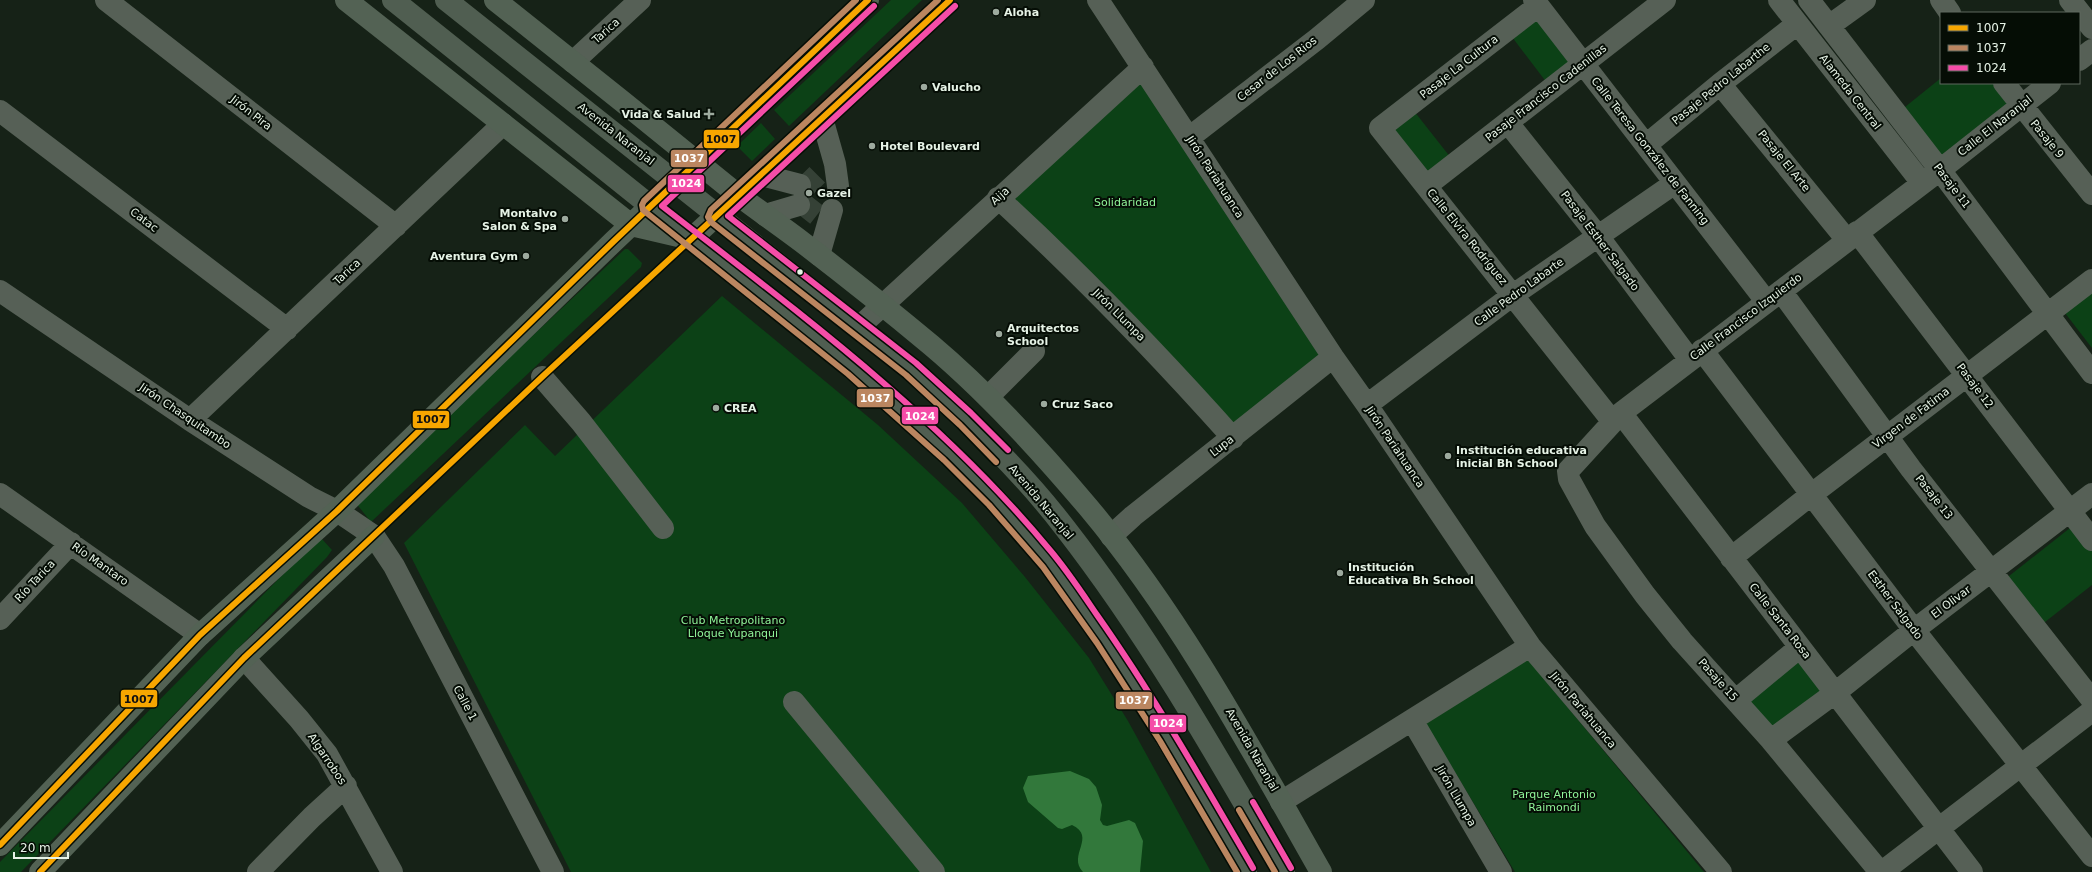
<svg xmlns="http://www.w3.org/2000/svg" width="2092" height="872" viewBox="0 0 2092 872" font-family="'DejaVu Sans',sans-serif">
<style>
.green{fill:#0c4116}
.water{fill:#32783b}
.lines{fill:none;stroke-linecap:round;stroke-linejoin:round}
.minor-tunnel{stroke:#354136;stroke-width:22;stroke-dasharray:22 11;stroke-linecap:butt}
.minor{stroke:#566056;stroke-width:22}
.major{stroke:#536254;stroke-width:22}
.highway{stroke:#505e51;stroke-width:22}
.bus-1-casing{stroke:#050d05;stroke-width:9}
.bus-2-casing{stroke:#050d05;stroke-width:9}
.bus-3-casing{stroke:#050d05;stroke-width:9}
.bus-1{stroke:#f7a600;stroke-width:6}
.bus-2{stroke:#bb8660;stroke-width:6}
.bus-3{stroke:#f54da8;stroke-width:6}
.poi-dot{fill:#9daa9e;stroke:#050d05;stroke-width:1.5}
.bus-dot{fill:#e6f3e6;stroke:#050d05;stroke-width:1.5}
.labels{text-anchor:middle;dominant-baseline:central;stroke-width:4;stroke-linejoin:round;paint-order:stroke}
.poi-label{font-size:11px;font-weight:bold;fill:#e6f3e6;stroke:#050d05;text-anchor:start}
.street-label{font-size:11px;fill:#e6f3e6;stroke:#050d05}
.park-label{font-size:11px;fill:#90f499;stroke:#050d05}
.line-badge{stroke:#050d05;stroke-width:1.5}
.badge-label{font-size:11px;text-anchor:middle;font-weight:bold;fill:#fff}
.pale-badge-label{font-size:11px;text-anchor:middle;font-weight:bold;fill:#111}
</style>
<rect width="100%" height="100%" fill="#162217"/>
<!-- green -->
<path class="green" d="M891,0H922L789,126L774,110Z
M1536,12L1577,67L1550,87L1509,33Z
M1941,78V83H1998L2012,100L1939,158L1900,111Z
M1139,80L1321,356L1232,427L1012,200Z
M1414,111L1451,158L1427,177L1390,130Z
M761,123L775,139L752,161L737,146Z
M625,249H628L642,263L641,267L371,522L355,502Z
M2092,291V348L2065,313Z
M722,296L878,425L962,503L1025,577L1089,658L1128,721L1211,872H571L404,543L525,425L555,456Z
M2075,524L2092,546V585L2040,626L2004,580Z
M322,539L332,550L327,557L21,872H0V862L315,542Z
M1791,646L1825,690L1771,735L1734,694Z
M1526,657L1704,872H1515L1423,719Z"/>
<!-- water -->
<path class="water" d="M1070,771L1089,779L1096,787L1102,805L1100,820L1103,825L1107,826L1129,820L1135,823L1143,841L1140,872H1083C1067,855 1097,837 1072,825L1062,829L1058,828L1028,802L1023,788L1028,776Z"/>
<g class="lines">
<!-- minor-tunnel -->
<path class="minor-tunnel" d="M800,185L806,186L820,172
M803,204L817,215"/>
<!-- minor -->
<path class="minor" d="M106,0L396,226
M1098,0L1333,357L1367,405L1530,646L1721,872
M1534,0L1766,301
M1779,0L1922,183
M1809,0L1940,170L2092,373
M1941,0L1950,13
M2070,0L2092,28
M1538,6L1380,128L1613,422
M1829,26L1865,0
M2079,60L2092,50
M573,62L640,0
M2004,83L2092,194
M1720,84L1847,240
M0,111L287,329
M822,118L835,164L838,186
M1508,123L1598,236L1690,360
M1190,137L1317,39L1364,0
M1646,145L1720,84L1797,24
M761,175L800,185
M1426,186L1665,0
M998,198C1081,274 1158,354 1233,438
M765,215L799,205
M1857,232L2092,540
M819,255L832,210
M0,291L190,420L309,497L337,511L374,536L394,566L553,872
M1781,291L1911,469L2092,700
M859,327L1143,67
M1702,350L1914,630L2092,856
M542,377L581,422L663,528
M988,397L1034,351
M1367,405L1513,295L1675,183
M1621,413L1972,872
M190,420L503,124
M0,494L200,635
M1111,536L1133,516L1333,357
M1731,558L1812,494L2092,280
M0,619L71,543
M244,658L299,719L327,754L392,872
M1736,700L1800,647
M794,702L934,872
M1412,720L1501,872
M1771,740L1835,693L1914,630L2092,494
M1281,802L1530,646
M258,872L312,817L346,786
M1880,872L1771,740L1682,641L1645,595L1595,526L1569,479L1568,471L1621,413L1940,170L2050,83
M1882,872L2092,711"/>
<!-- major -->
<path class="major" d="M346,0L631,225L691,239L716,216
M495,0C576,64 657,129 738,195C759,211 781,226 802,242C845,275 889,310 931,345C988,393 1040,450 1088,507C1181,618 1250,747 1321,872
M0,845L200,635L337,511L614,241L868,0
M40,872L244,658L374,536"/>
<!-- highway -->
<path class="highway" d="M393,0L833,352L940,443L998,501L1040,549L1118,658L1246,872
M446,0L911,369C965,418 1020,469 1065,528C1149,636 1216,754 1284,872"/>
<defs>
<path id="bus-1" d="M0,845L200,635L337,511L614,241L868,0
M40,872L244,658L542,377L950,0"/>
<path id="bus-2" d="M856,0L644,201L642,205L643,210L848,374L944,460L989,505L1043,567L1097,643L1160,741L1237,872
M938,0L711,210L708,217L711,222L906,375L960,425L996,462
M1239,810L1275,872"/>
<path id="bus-3" d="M874,6L662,206C798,312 939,416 1049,549C1067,570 1082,593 1097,615C1154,696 1203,782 1253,868
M955,6L728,216L916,363L971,413L1008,450
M1253,802L1291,868"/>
</defs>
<!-- bus-1 casing -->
<use href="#bus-1" class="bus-1-casing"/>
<!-- bus-2 casing -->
<use href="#bus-2" class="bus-2-casing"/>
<!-- bus-3 casing -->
<use href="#bus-3" class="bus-3-casing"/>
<!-- bus-1 -->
<use href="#bus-1" class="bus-1"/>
<!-- bus-2 -->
<use href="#bus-2" class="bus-2"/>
<!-- bus-3 -->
<use href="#bus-3" class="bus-3"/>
</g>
<!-- markers -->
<g class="poi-dot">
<circle cx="996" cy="12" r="4"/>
<circle cx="924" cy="87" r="4"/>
<path d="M707 108h4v4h4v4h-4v4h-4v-4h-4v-4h4z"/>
<circle cx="872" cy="146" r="4"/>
<circle cx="809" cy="193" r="4"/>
<circle cx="565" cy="219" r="4"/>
<circle cx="526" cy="256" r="4"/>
<circle cx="999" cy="334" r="4"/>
<circle cx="1044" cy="404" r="4"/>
<circle cx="716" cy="408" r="4"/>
<circle cx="1448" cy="456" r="4"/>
<circle cx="1340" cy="573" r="4"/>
</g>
<circle class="bus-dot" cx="800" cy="272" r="3.5"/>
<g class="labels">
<!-- poi labels -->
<g class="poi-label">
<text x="1004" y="12">Aloha</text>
<text x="932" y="87">Valucho</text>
<text x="701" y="114" text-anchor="end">Vida &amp; Salud</text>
<text x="880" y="146">Hotel Boulevard</text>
<text x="817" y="193">Gazel</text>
<text x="557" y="213" text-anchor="end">Montalvo<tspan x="557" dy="13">Salon &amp; Spa</tspan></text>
<text x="518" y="256" text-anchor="end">Aventura Gym</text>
<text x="1007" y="328">Arquitectos<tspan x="1007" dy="13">School</tspan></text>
<text x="1052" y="404">Cruz Saco</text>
<text x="724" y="408">CREA</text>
<text x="1456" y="450">Institución educativa<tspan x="1456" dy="13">inicial Bh School</tspan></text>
<text x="1348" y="567">Institución<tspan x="1348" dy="13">Educativa Bh School</tspan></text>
</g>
<!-- street labels -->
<g class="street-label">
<text transform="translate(606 31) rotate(-42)">Tarica</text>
<text transform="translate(1459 67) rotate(-38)">Pasaje La Cultura</text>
<text transform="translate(1277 69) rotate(-38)">Cesar de Los Rios</text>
<text transform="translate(1721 84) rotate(-39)">Pasaje Pedro Labarthe</text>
<text transform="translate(1850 92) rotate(52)">Alameda Central</text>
<text transform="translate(1546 93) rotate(-38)">Pasaje Francisco Cadenillas</text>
<text transform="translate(251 113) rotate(38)">Jirón Pira</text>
<text transform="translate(1995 126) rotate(-38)">Calle El Naranjal</text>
<text transform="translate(616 134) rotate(38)">Avenida Naranjal</text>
<text transform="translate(2047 139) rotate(51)">Pasaje 9</text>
<text transform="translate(1650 151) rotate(52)">Calle Teresa González de Fanning</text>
<text transform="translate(1784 161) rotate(51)">Pasaje El Arte</text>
<text transform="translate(1215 177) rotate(57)">Jirón Pariahuanca</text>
<text transform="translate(1952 186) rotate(53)">Pasaje 11</text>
<text transform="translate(1000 196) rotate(-42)">Aija</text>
<text transform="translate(144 220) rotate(37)">Catac</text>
<text transform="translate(1467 237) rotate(51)">Calle Elvira Rodríguez</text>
<text transform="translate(1600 241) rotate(53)">Pasaje Esther Salgado</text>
<text transform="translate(347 272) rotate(-43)">Tarica</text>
<text transform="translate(1519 292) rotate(-36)">Calle Pedro Labarte</text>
<text transform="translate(1119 315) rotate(45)">Jirón Llumpa</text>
<text transform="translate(1746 317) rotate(-37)">Calle Francisco Izquierdo</text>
<text transform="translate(1975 386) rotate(53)">Pasaje 12</text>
<text transform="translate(185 416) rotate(34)">Jirón Chasquitambo</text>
<text transform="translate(1911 418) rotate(-37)">Virgen de Fatima</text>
<text transform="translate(1222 446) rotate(-38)">Lupa</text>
<text transform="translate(1395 447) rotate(56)">Jirón Pariahuanca</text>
<text transform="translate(1934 497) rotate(52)">Pasaje 13</text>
<text transform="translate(1041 502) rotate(50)">Avenida Naranjal</text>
<text transform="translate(100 564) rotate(35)">Río Mantaro</text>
<text transform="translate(35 581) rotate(-47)">Río Tarica</text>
<text transform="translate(1951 602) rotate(-37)">El Olivar</text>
<text transform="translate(1895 605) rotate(53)">Esther Salgado</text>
<text transform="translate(1780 621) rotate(52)">Calle Santa Rosa</text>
<text transform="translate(1718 680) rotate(48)">Pasaje 15</text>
<text transform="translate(465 703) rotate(62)">Calle 1</text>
<text transform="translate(1583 710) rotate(50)">Jirón Pariahuanca</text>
<text transform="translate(1252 750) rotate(60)">Avenida Naranjal</text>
<text transform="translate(327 759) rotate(56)">Algarrobos</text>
<text transform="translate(1456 796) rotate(60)">Jirón Llumpa</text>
</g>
<!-- park labels -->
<g class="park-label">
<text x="1125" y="202">Solidaridad</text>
<text x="733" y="620">Club Metropolitano<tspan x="733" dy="13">Lloque Yupanqui</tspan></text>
<text x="1554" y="794">Parque Antonio<tspan x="1554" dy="13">Raimondi</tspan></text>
</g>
</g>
<g class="line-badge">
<rect x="703" y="129" width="37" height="20" rx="4" fill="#f7a600"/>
<rect x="670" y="149" width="38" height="19" rx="4" fill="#bb8660"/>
<rect x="667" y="174" width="38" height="19" rx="4" fill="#f54da8"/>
<rect x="856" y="388" width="38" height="20" rx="4" fill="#bb8660"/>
<rect x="901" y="406" width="38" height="19" rx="4" fill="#f54da8"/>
<rect x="412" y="410" width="38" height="19" rx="4" fill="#f7a600"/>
<rect x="120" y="689" width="38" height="19" rx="4" fill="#f7a600"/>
<rect x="1115" y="691" width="38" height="19" rx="4" fill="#bb8660"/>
<rect x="1149" y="714" width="38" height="19" rx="4" fill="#f54da8"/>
</g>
<g class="badge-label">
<text x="689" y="162">1037</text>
<text x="686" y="187">1024</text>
<text x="875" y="402">1037</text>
<text x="920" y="420">1024</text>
<text x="1134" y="704">1037</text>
<text x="1168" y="727">1024</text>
</g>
<g class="pale-badge-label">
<text x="721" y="143">1007</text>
<text x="431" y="423">1007</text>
<text x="139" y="703">1007</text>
</g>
<!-- legend -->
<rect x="1940" y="12" width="140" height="72" fill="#050d05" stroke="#5f695f"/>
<rect x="1948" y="25" width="20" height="6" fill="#f7a600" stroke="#5f695f"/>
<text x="1976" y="32" font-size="12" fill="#e6f3e6">1007</text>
<rect x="1948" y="45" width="20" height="6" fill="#bb8660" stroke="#5f695f"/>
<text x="1976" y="52" font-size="12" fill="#e6f3e6">1037</text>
<rect x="1948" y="65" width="20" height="6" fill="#f54da8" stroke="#5f695f"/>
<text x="1976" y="72" font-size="12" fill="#e6f3e6">1024</text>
<!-- scale -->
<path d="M14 852v6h54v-6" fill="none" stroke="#e6f3e6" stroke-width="2"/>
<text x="20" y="852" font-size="12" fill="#e6f3e6" stroke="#050d05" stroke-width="3" paint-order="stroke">20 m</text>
</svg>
